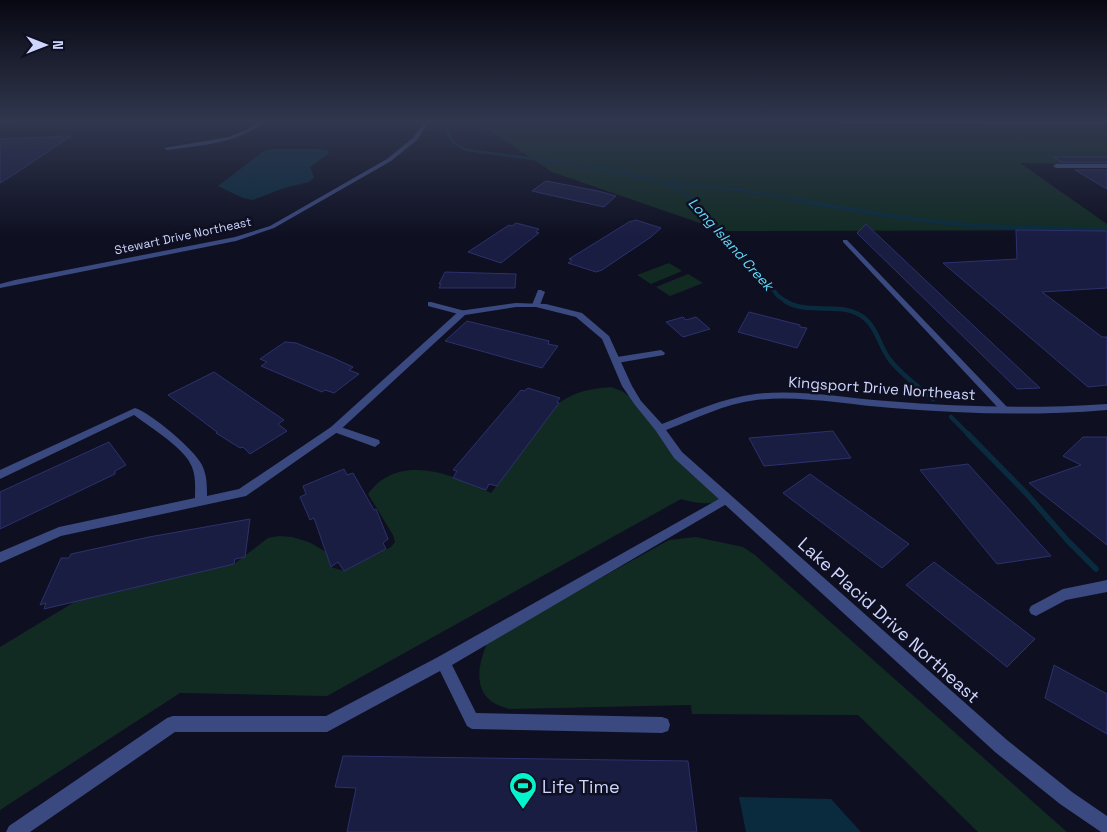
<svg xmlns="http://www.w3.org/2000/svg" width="1107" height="832" viewBox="0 0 1107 832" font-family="'Space Grotesk',sans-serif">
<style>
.green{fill:#112b23}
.water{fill:#0a2b3e}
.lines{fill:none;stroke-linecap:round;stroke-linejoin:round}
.stream-far3{stroke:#0a2b3e;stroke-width:2.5}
.stream-far2{stroke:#0a2b3e;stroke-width:4}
.stream-far1{stroke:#0a2b3e;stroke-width:4.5}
.stream{stroke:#0a2b3e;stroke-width:5.5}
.building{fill:#1a1d42;stroke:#2d316d}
.lane{fill:#3a497f;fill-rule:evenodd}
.street{fill:#3a497f;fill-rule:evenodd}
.secondary{fill:#688bfc;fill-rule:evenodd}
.labels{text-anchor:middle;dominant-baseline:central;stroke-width:5;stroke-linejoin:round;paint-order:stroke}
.far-street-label{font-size:12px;fill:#cfd6fe;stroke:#0e0f21}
.far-water-label{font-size:14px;font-style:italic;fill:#5fddfc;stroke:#0e0f21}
.street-label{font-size:15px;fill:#cfd6fe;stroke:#0e0f21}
.near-street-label{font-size:18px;fill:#cfd6fe;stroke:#0e0f21}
.near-poi-label{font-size:18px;fill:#cfd6fe;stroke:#0e0f21;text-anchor:start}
</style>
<rect width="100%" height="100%" fill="#0e0f21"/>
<!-- green -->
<path class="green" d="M475,121L1107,124V165L1020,163L1107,224V230L723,231L552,172Z
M669,263L682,271L651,284L637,275Z
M688,274L703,283L670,296L656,287Z
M611,387L622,391L630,397L726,499C711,505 696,504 681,499L327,696L180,693L0,810V647L76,601L234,564L268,538L279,536L292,537L309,542L326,552L331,567L344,571L391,547L395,542L393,535L368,494C398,452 453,474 491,493L559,403C577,391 589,389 611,387Z
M696,537L743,547L755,555L1067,832H978L858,715L692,714L691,705L509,709C504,707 496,705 491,701C472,686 480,660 488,641L669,540Z"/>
<!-- water -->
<path class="water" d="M311,149L326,150L329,153L310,167L314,177L309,182L284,188L253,200L243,198L218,186L264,151L273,149Z
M739,797L831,799L861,832H746Z"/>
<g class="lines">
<!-- stream-far3 -->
<path class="stream-far3" d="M447,121C446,136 453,145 467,150L593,167L656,180L679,189L693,200
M671,183L727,188L800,200"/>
<!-- stream-far2 -->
<path class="stream-far2" d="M692,199L739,255L768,283L778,296L787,302
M793,199C836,207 878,215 921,220C983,228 1045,229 1107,229"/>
<!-- stream-far1 -->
<path class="stream-far1" d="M785,301C807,315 837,302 860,315C877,325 879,346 890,360C902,375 918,387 933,399
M951,417L969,435"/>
<!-- stream -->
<path class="stream" d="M968,434L1026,493L1068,541L1096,569"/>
</g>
<!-- building -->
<path class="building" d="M71,136L13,175L0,183V139Z
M1053,157H1107V162H1062Z
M1075,170H1107V189Z
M546,181L598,191L616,196L604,207L532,191Z
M636,220L661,228L651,237L602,270L596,272L568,263L572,260L569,259L629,222Z
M516,223L539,229L536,232L539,233L501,263L468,252L509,225L512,226Z
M866,224L977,329L1040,388L1017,389L857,233Z
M1016,230L1107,231V288L1042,292L1102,337H1107V385L1088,387L943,263L1017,259Z
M445,272L516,274L515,288H439L441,284H439Z
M749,312L800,325V327L807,328L797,348L738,332Z
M683,317L686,320L696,317L710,329L683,337L666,322Z
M467,321L549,341L548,344L558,346L542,368L445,341Z
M285,342L296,343L331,357L353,367L349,370L359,374L334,393L325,390L322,392L261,366L267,362L260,359Z
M214,372L284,420L278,424L287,431L250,454L243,447L240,448L216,433L217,432L168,395Z
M528,388L560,398L557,402L559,403L497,486L489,484L486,490L453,478L457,471L453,470L521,390L524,391Z
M833,431L851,458L764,466L749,438Z
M1083,437H1107V545L1029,483L1081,465L1063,456Z
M109,442L126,465L115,471V474L0,529V492Z
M968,464L1051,556L997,564L920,470Z
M344,469L347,475L353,473L374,510L376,509L388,539L383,543L386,549L344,571L338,562L331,567L314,518L310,520L300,497L306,494L303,486Z
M810,474L909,544L882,568L783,493Z
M250,519L245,557L235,559L234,564L44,609L46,603L40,605L61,558H69L71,554L149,537Z
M934,562L1035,639L1007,667L906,585Z
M1054,665L1107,694V734L1045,698Z
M343,756L688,761L697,832H347L356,788L335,787Z"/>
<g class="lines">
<!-- lane -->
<path class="lane" d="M1107,164V168H1056L1053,166L1056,164Z
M843,240H847L1008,408L1010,410L1008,412H1002L843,242Z
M538,290H541L545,292L540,305L536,307L532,305Z
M428,302H431L465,311L466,313L465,315H462L428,306Z
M661,350L665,353L664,355L617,363L613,360L617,357Z
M335,425L379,440L380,443L375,447L331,431L330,429L331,427Z
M726,495L730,496L732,499L730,502L452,665L476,713L662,717L668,719L670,725L668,731L662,733L472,729L467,726L440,671L327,732H175L30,832H6L9,826L167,718L173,716H326L438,657Z"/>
<!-- street -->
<path class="street" d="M259,121H265C238,144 200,145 167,150L164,148L229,137L252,127Z
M425,121H430L417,140L391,161L274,228L236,241L0,288V284L15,280L235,237L270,226L387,159L413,138Z
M516,303L546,304L582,313L609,336L632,386L641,401L662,424C692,412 723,398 755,394C799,389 844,398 887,401C961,407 1034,409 1107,404V410C1035,416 963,414 892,408C847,405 801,395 756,400C724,404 695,419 666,430L682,452L1007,740L1072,792L1107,816V832H1101L1060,804L995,752L674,458L656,431L635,405L622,386L602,339L576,317L536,307H516L465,315L339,431L246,496L61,536L0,563V552L59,527L195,498C195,488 196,477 192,467C185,448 151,428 134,415L0,479V470L135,408C151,413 195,450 202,465C207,475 207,486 207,496L239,489L331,427L459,311Z
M1107,580V592L1066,600L1036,616L1031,614L1029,610L1031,606L1063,589Z"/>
<!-- secondary -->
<path class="secondary" d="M0,121H33L0,123Z
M539,121L1107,122V124L541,122Z"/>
</g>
<!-- sky -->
<linearGradient id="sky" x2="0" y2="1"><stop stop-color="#080812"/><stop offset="0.51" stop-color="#30374e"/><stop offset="1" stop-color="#30374e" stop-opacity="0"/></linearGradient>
<rect width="1107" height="238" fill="url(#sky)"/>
<!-- icons -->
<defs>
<symbol id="stadium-pin" viewBox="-11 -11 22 30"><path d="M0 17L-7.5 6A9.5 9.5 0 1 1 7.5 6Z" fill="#05f4cd" stroke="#0e0f21"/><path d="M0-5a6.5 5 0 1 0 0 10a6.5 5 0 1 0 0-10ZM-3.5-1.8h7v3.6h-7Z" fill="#111"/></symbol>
</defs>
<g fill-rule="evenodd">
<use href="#stadium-pin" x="507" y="770" width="32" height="43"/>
</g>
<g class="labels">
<!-- far-street labels -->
<g class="far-street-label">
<text transform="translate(183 236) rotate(-12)">Stewart Drive Northeast</text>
</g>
<!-- far-water labels -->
<g class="far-water-label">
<text transform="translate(731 244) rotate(48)">Long Island Creek</text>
</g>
<!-- street labels -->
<g class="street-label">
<text transform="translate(882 388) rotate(4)">Kingsport Drive Northeast</text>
</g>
<!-- near-street labels -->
<g class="near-street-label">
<text transform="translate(889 620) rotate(42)">Lake Placid Drive Northeast</text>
</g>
<!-- near-poi labels -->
<g class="near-poi-label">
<text x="542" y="786">Life Time</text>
</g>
</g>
<!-- north arrow -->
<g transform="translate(45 45) rotate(90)" stroke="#0e0f21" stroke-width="4" paint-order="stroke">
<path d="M0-4L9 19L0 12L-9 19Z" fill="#cfd6fe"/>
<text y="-8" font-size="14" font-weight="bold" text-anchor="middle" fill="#cfd6fe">N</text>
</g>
</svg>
